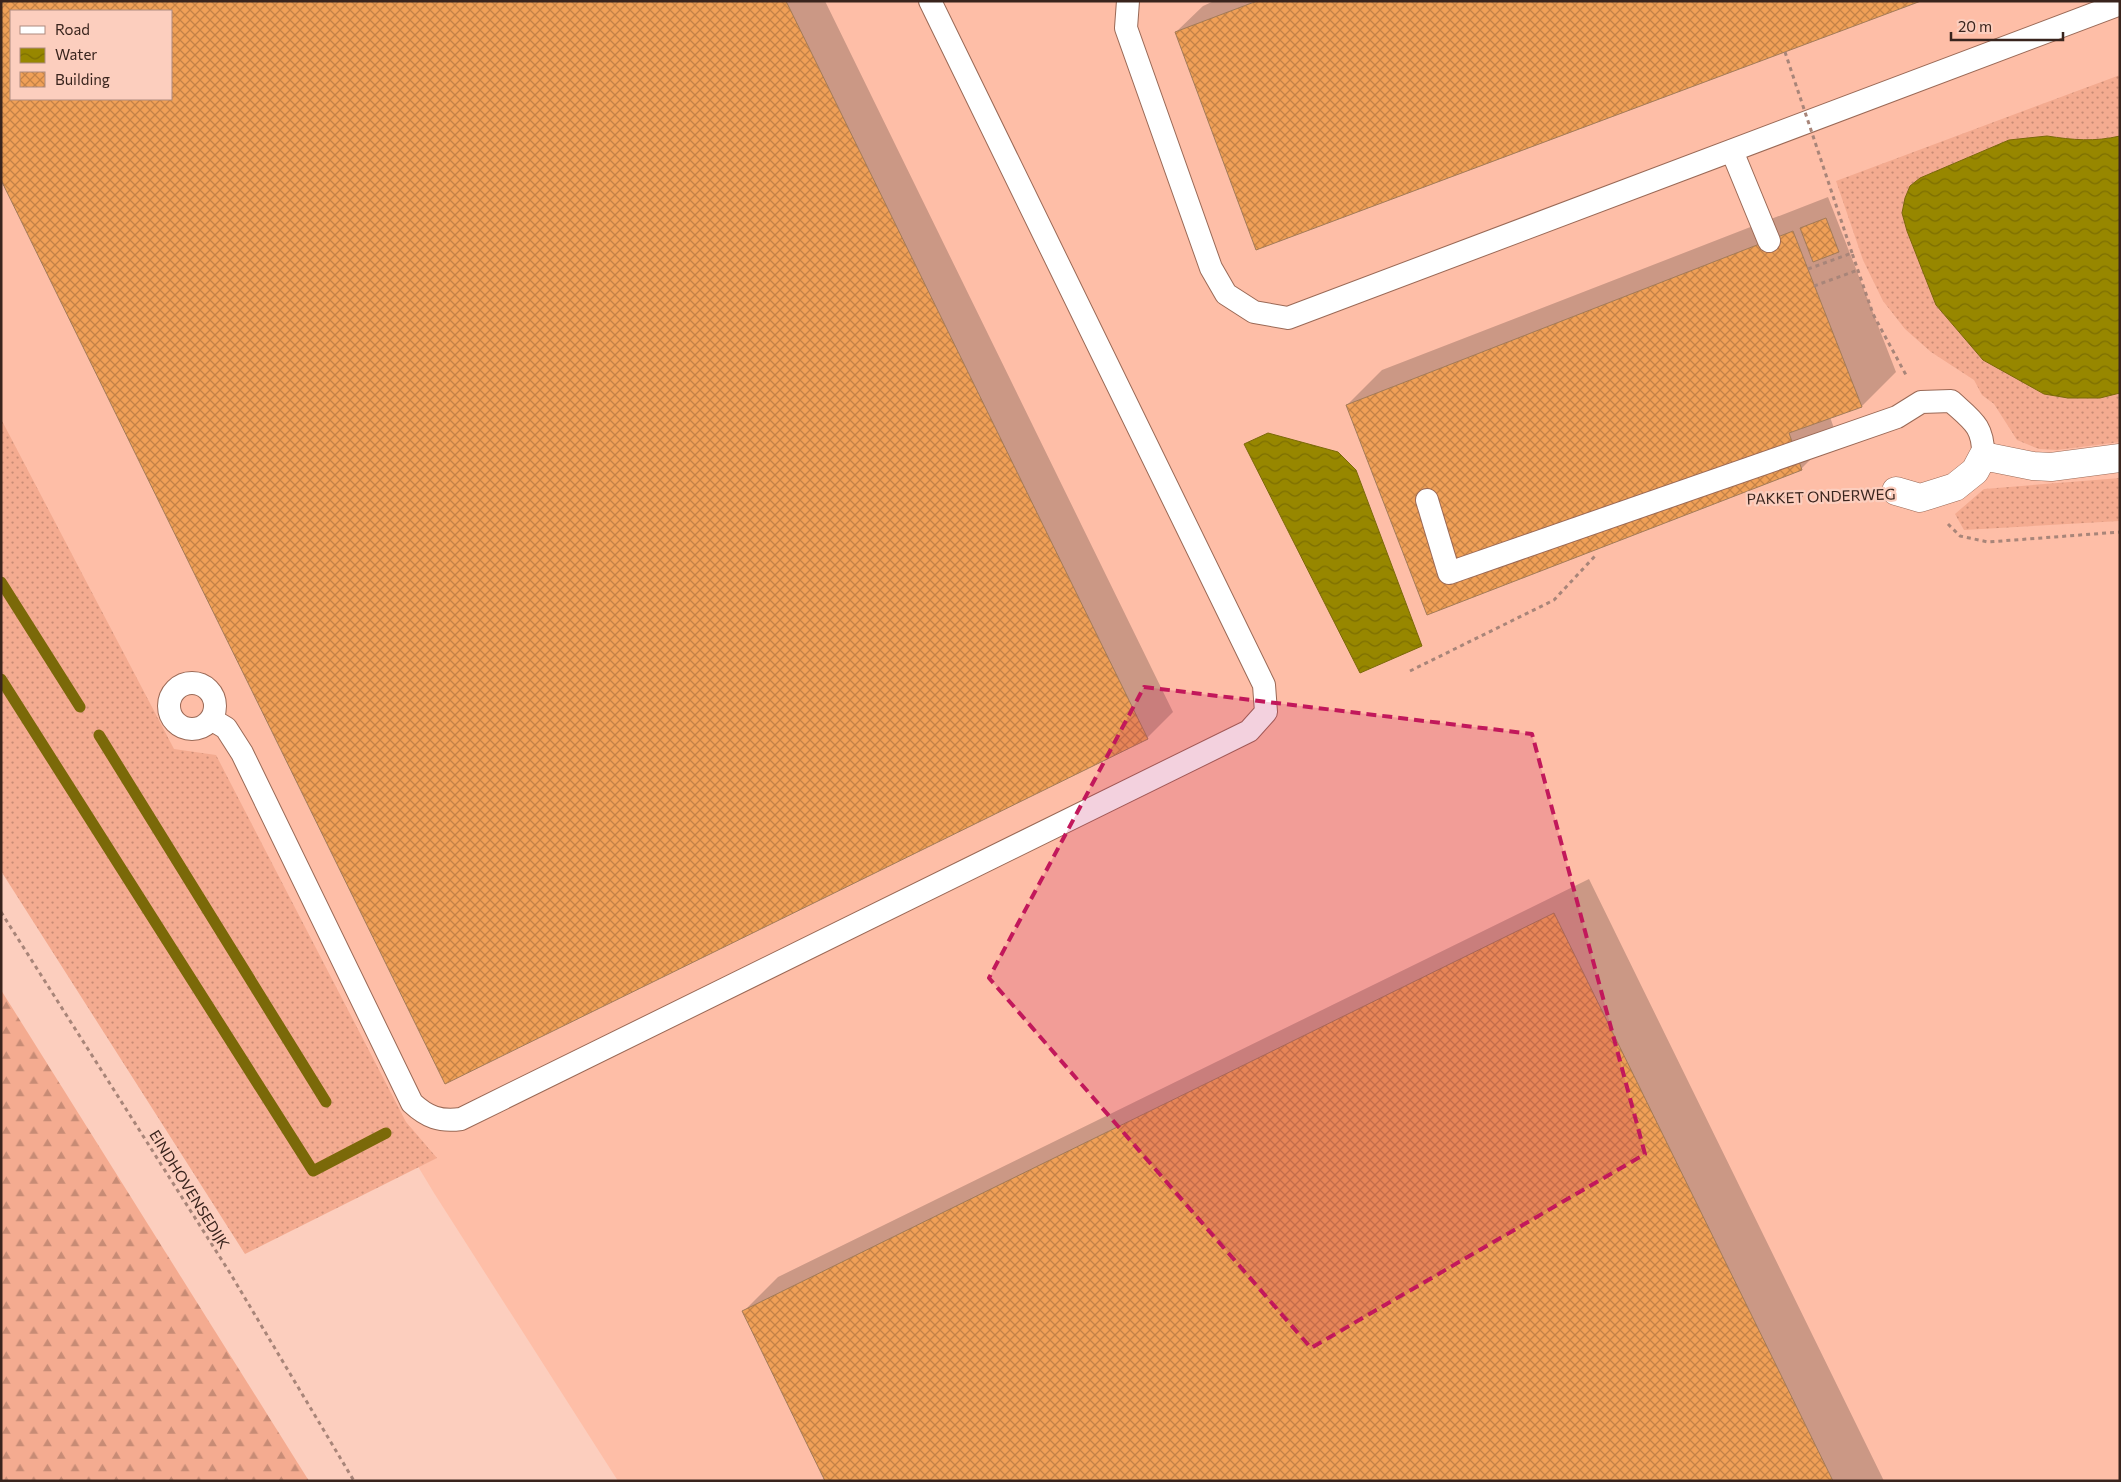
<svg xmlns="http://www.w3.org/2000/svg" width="2121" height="1482" viewBox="0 0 2121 1482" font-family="Commissioner,sans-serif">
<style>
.built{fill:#febea7;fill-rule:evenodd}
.grass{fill:url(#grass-dots)}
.forest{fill:url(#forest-firs)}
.water{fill:url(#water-waves);stroke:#7b6909}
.shadow{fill:#0003;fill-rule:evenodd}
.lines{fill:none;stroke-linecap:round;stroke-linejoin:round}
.stream{stroke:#7b6909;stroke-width:11}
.building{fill:url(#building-cross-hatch);stroke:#a37b58;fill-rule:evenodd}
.lane-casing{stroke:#9a6956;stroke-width:24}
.street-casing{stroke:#9a6956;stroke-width:29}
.path{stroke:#a88579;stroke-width:3;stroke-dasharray:4 4;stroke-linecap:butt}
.lane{stroke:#fff;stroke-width:22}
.street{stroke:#fff;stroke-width:28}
.path-bridge{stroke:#a88579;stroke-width:3;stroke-dasharray:4 4;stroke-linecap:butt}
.marked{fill:#c2185b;fill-opacity:0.2;stroke:#c2185b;stroke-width:4;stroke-dasharray:10 6;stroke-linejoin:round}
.labels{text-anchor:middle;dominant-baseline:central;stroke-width:4.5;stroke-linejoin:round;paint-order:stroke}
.street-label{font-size:15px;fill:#39241d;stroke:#fccebe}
</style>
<defs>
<pattern id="grass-dots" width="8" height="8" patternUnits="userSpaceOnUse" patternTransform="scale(1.25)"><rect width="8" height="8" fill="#f4ab90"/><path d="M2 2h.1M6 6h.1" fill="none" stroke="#c78b75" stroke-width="1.8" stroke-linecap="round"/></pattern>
<pattern id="forest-firs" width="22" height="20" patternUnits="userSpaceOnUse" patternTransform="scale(1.25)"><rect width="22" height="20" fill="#f4ab90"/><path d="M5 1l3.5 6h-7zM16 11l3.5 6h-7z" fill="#c78b75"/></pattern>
<pattern id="water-waves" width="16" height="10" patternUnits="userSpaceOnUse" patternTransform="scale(1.25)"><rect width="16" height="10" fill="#978700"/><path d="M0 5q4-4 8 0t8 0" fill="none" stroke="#7c6e02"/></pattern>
<pattern id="building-cross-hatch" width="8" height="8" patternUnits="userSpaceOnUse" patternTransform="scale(1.25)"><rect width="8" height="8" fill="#f0a057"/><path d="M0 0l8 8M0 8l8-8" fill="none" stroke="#c38247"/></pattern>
</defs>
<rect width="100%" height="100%" fill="#fccebe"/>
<!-- built -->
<path class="built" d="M1,1H2120V1481H618L434,1193L1,475ZM11,11H171V99H11Z"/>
<!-- grass -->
<path class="grass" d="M2120,75V136L2100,140H2075L2047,136L2009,140L1920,178L1902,213L1936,305L1983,360L2044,394L2068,398H2100L2120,393V442L2057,450L2039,449L2017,440L1994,404L1982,395L1974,380L1931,352L1905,329L1883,301L1863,260L1836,181Z
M1,419L174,749L216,755L406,1122L437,1158L245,1254L1,871Z
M2120,478V521L1964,530L1955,514L1984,489Z"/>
<!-- forest -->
<path class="forest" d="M1,990L309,1481H1Z"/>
<!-- water -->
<path class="water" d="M2047,136C2073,140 2094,142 2120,136V393L2100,398H2068L2044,394L1983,360L1936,305L1907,231L1902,213L1905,198L1910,186L1920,178L2009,140Z
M1268,433L1338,452L1356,470L1422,646L1360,673L1244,444Z"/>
<!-- shadow -->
<path class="shadow" d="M1,1H825L1173,712L1147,738L1,177ZM11,11H171V99H11Z
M1214,1H1917L1176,32L1203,6Z
M1828,197L1896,372L1862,406L1830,417L1836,434L1801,469L1347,405L1382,370Z
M1589,879L1884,1481H827L744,1311L778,1277Z"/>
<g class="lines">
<!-- stream -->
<path class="stream" d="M1,582L80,707
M1,679L313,1171L386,1133
M99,735L326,1102"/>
</g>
<!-- building -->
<path class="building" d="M1,1H786L1148,739L445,1084L1,180ZM11,11H171V99H11Z
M1257,1H1921L1256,250L1175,32Z
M1826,218L1839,252L1813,262L1800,228Z
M1793,231L1862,407L1789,433L1802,470L1427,615L1346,405Z
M1554,913L1833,1481H825L742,1311Z"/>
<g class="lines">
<defs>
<path id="lane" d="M1128,1L1126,28L1211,268L1226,294L1254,312L1288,318L2120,4
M1732,151L1769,241
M1427,500L1449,573L1897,417L1921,402L1951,401C1972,420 1984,426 1983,456
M169 706a23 23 0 1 1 46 0a23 23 0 1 1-46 0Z
M211,719L226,728L242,753L412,1103C427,1117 440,1122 461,1119L1249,731L1266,712L1264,685L930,1"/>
<path id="street" d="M1896,491L1920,498L1955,487L1975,471L1983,456L2033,466L2051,467L2120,458"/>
</defs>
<!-- lane casing -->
<use href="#lane" class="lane-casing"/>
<!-- street casing -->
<use href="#street" class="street-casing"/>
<!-- path -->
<path class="path" d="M1808,269L1852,253L1873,314L1906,375
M1814,286L1858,270
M1767,497L1863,492
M1948,524L1960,536L1988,542L2120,532
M1410,671L1554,600L1595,556
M1,912L230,1273L354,1481"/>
<!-- lane -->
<use href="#lane" class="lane"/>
<!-- street -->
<use href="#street" class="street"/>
<!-- path-bridge -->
<path class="path-bridge" d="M1785,52L1852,253"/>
</g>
<!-- marked area -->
<path class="marked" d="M1144,687L1532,734L1645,1154L1311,1348L989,978Z"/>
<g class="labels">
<!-- street labels -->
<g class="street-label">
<text transform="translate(1821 496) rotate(-2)">PAKKET ONDERWEG</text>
<text transform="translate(190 1189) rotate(58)">EINDHOVENSEDIJK</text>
</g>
</g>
<!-- border -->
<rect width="2121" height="1482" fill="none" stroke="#39241d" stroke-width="5"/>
<!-- legend -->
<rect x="10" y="10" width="162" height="90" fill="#fccebe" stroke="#ae8a7e"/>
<rect x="20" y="26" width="25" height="8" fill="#ffffff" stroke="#ae8a7e"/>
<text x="55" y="35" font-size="15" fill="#39241d">Road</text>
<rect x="20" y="48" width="25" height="15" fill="url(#water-waves)" stroke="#ae8a7e"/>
<text x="55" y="60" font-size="15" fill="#39241d">Water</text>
<rect x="20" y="72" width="25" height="15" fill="url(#building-cross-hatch)" stroke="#ae8a7e"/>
<text x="55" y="85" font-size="15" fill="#39241d">Building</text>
<!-- scale -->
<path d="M1951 32v8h112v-8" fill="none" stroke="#39241d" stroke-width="2.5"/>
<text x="1958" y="32" font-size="15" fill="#39241d" stroke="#fccebe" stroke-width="4" paint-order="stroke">20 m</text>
</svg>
